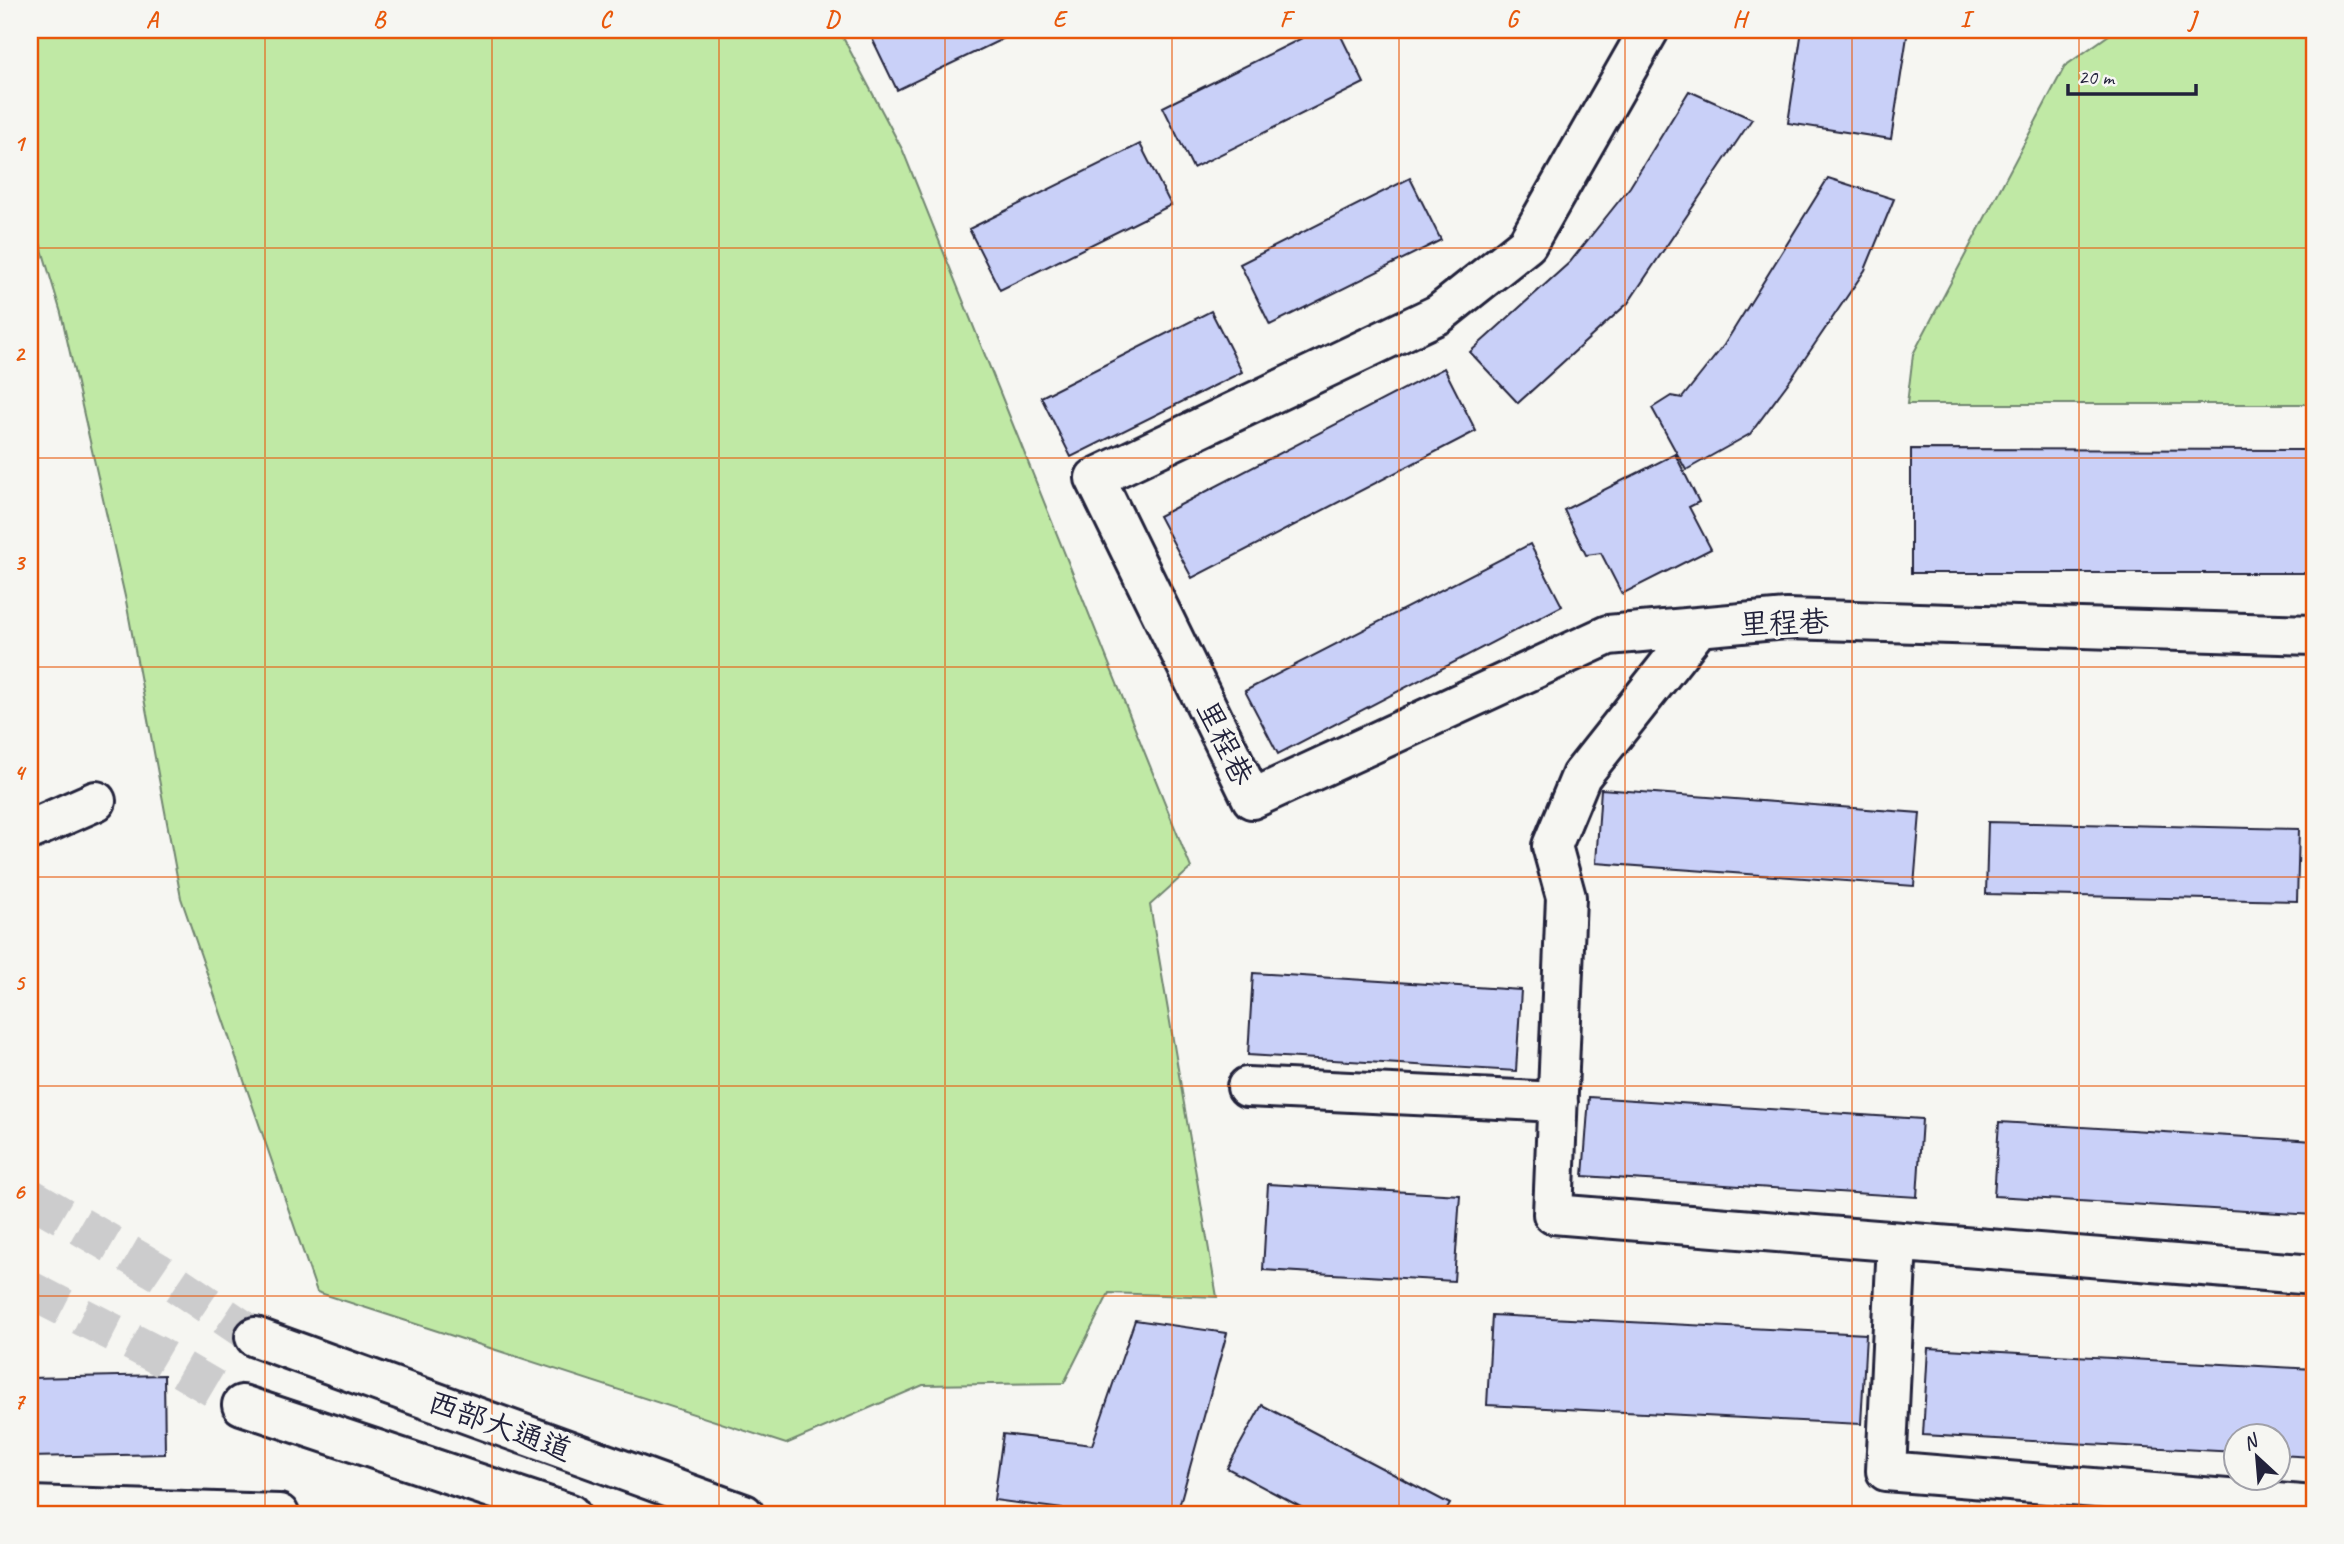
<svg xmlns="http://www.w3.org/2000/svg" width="2344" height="1544" viewBox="0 0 2344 1544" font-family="Caveat,'LXGW WenKai TC',sans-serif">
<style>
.green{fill:#c0e9a5;stroke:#718670;stroke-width:2}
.building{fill:#c9d0f8;stroke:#22223b;stroke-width:2}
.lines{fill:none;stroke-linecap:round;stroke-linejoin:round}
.highway-tunnel{stroke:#cccccd;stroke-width:38;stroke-dasharray:38 19;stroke-linecap:butt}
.minor-casing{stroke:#22223b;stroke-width:44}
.highway-casing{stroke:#22223b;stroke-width:44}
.minor{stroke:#f6f6f2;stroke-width:38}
.highway{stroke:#f6f6f2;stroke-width:38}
.grid{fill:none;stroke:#e8590c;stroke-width:2;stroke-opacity:0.55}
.labels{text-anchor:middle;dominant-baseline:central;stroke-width:7;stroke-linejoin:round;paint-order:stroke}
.street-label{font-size:30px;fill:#22223b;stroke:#f6f6f2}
.neatline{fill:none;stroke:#e8590c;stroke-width:2.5}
.grid-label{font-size:23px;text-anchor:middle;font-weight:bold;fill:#e8590c}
</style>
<rect width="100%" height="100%" fill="#f6f6f2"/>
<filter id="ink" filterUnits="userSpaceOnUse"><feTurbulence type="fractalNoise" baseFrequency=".0143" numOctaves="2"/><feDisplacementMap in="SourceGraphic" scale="14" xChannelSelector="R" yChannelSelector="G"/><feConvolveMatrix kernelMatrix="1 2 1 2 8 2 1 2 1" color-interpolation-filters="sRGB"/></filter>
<g filter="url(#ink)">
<!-- green -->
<path class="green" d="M30,30H839L903,151L1191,868L1150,905L1217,1297L1109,1293L1064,1383L923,1385L786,1444L317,1292L181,898L126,601L61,313L30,209Z
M2116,30H2314V404H1907L1913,354L2065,66Z"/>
<!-- building -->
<path class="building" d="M868,30H1021L897,90Z
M1318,30H1338L1364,83L1193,168L1163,107Z
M1802,30H1908L1891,139L1788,123Z
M1689,91L1752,119L1628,303L1518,403L1470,352L1570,262L1630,187Z
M1140,144L1171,205L1000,290L969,229Z
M1410,178L1441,240L1270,325L1240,264Z
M1828,178L1894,199L1865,270L1791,379L1750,434L1686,470L1652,408L1671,396L1682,398L1724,345Z
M1211,311L1242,372L1071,457L1041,397Z
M1444,368L1476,431L1192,578L1159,516Z
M1911,449L2314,450V573H1911Z
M1675,454L1699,502L1689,507L1711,549L1622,594L1601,553L1586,555L1564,510Z
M1530,544L1562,606L1278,754L1245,691Z
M1601,789L1920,813L1914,886L1596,863Z
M1988,822L2299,829L2297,901L1986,894Z
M1253,973L1521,990L1516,1071L1248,1055Z
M1589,1097L1922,1119L1917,1197L1583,1176Z
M1999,1122L2314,1141V1215L1994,1196Z
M1268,1184L1460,1195L1454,1281L1263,1270Z
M1492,1315L1866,1334L1861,1424L1487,1405Z
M1135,1320L1227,1333L1177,1514H1100L994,1500L1003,1434L1092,1445Z
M1928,1348L2314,1369V1457L2278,1455V1436H2236V1452L1923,1435Z
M164,1375L165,1454L30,1457V1378Z
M1262,1405L1450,1504L1444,1514H1314L1227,1468Z"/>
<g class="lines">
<!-- highway-tunnel -->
<path class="highway-tunnel" d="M30,1197L159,1272L255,1337
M30,1290L157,1355L242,1405"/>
<defs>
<path id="minor" d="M1649,30L1527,244L1439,314L1095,478L1252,799L1608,635L1787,619L2314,635
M1699,627L1581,776L1552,846L1566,897L1553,1214L2314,1275
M30,830L96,801
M1247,1087L1558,1102
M1897,1242L1886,1471L2314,1506
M30,1506L279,1514"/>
<path id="highway" d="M255,1337L744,1514
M242,1405L570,1514"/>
</defs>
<!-- minor casing -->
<use href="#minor" class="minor-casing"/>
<!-- highway casing -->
<use href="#highway" class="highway-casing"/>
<!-- minor -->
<use href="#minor" class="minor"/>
<!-- highway -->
<use href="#highway" class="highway"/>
</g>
</g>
<!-- grid -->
<path class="grid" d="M265,30V1514M492,30V1514M719,30V1514M945,30V1514M1172,30V1514M1399,30V1514M1625,30V1514M1852,30V1514M2079,30V1514M30,248H2314M30,458H2314M30,667H2314M30,877H2314M30,1086H2314M30,1296H2314"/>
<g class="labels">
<!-- street labels -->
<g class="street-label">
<text transform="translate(1784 623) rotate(-2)">里程巷</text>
<text transform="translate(1225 743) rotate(64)">里程巷</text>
<text transform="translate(500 1426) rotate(20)">西部大通道</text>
</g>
</g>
<!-- margin -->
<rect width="2344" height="1544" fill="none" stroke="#f6f6f2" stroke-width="77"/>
<!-- north arrow -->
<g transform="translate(2257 1457) rotate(334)"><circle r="33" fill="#f6f6f2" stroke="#a1a1a9" stroke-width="2"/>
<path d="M0-5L12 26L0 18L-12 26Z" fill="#22223b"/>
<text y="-10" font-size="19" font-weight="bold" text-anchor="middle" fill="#22223b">N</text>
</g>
<!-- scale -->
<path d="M2068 84v10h128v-10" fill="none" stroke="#22223b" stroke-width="3.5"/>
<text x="2078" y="84" font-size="21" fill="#22223b" stroke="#f6f6f2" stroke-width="5" paint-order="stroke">20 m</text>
<rect x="38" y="38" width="2268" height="1468" class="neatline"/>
<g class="grid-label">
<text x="152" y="27">A</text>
<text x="379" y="27">B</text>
<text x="605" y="27">C</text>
<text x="832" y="27">D</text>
<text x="1059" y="27">E</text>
<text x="1285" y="27">F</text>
<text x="1512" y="27">G</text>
<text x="1739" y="27">H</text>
<text x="1965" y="27">I</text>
<text x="2192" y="27">J</text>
<text x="19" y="151">1</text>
<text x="19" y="361">2</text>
<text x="19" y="570">3</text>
<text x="19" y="780">4</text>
<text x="19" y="990">5</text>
<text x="19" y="1199">6</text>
<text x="19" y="1409">7</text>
</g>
</svg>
